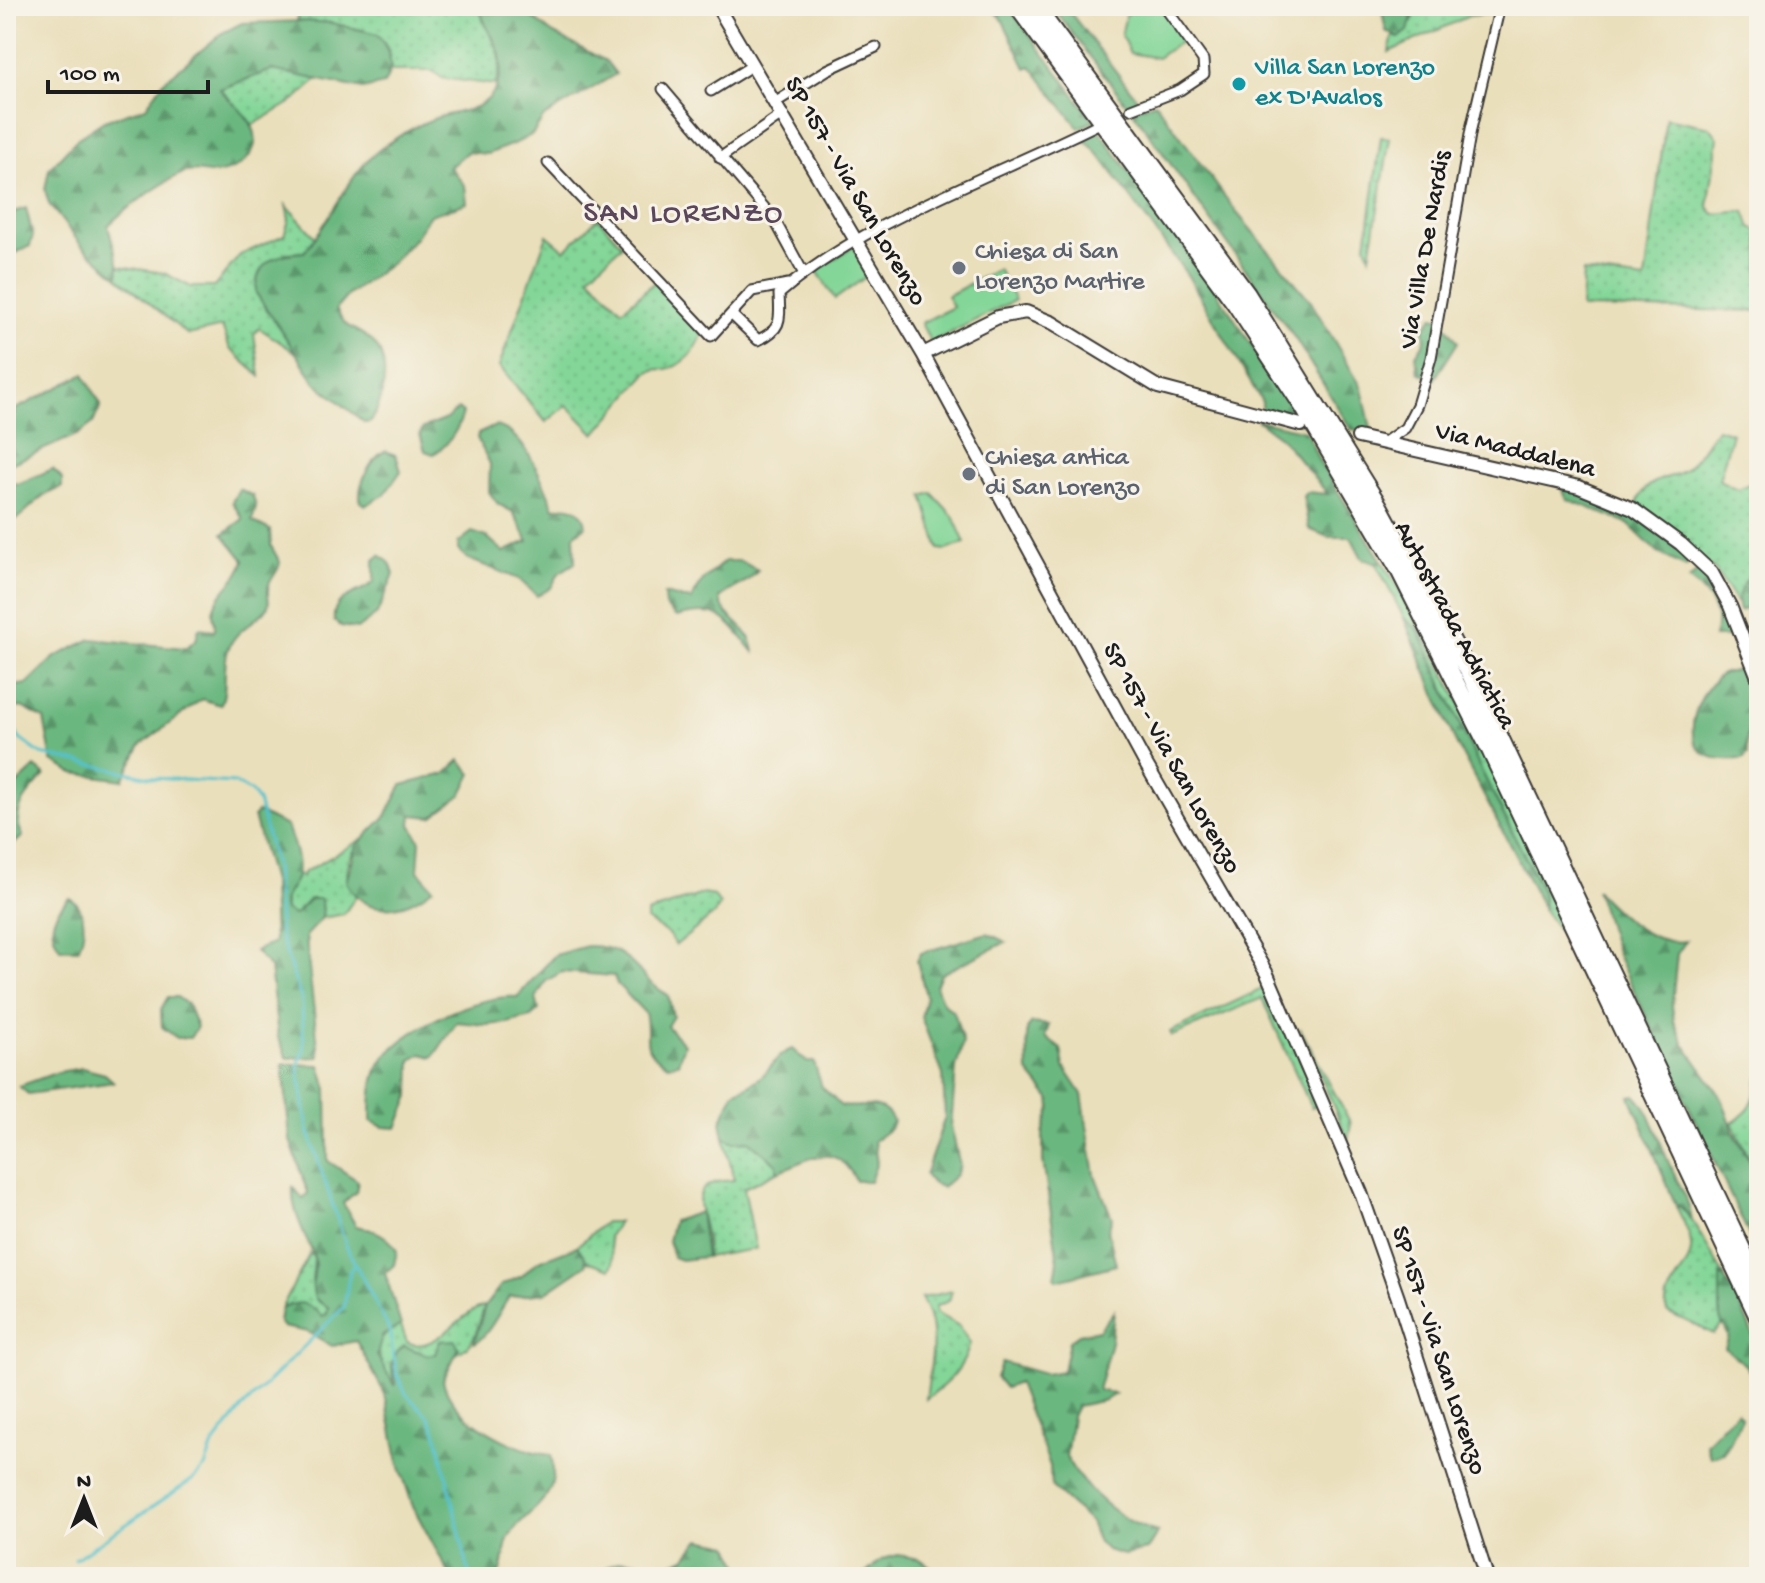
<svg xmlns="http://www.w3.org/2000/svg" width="1765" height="1583" viewBox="0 0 1765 1583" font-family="'Gochi Hand',sans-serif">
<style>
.grass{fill:url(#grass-dots);stroke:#50795a;stroke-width:2}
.forest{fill:url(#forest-firs);stroke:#436a4e;stroke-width:2}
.garden{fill:#83d698;stroke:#50795a;stroke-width:2}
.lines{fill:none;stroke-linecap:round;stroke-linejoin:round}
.stream{stroke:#55c2cc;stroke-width:3}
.street-casing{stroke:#3b3934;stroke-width:13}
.secondary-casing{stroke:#3b3934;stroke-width:16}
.highway-casing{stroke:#3b3934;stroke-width:20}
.street{stroke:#fff;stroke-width:9}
.secondary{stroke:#fff;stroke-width:12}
.highway{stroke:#fff;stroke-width:16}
.culture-dot{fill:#0f9aa8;stroke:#f7f3e8;stroke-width:3}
.worship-dot{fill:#6b7280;stroke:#f7f3e8;stroke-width:3}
.labels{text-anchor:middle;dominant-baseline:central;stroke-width:6;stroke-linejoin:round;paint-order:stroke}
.culture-label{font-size:26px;fill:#0d838f;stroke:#f7f3e8;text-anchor:start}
.street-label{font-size:26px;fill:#1c1c1c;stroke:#f7f3e8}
.worship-label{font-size:26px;fill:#5b616d;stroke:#f7f3e8;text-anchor:start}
.quarter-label{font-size:30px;letter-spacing:2px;fill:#5b475b;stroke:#f7f3e8}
</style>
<defs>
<pattern id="grass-dots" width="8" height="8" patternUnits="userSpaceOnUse" patternTransform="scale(2)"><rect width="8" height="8" fill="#83d698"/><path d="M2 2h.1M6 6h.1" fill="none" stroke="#71b782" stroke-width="1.8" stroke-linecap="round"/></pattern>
<pattern id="forest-firs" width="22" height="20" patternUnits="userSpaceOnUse" patternTransform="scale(2)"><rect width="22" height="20" fill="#6ab780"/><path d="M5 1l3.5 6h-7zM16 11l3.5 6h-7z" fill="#569468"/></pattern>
</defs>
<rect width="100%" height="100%" fill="#f7f3e8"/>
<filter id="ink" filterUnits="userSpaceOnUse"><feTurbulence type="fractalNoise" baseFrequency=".0125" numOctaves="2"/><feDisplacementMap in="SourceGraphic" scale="16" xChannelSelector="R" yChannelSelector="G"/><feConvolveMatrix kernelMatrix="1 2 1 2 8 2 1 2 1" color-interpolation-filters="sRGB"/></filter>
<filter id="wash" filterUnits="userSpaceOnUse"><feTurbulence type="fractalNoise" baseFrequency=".006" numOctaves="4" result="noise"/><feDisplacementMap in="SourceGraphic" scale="32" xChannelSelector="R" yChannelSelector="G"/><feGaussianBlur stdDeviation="1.8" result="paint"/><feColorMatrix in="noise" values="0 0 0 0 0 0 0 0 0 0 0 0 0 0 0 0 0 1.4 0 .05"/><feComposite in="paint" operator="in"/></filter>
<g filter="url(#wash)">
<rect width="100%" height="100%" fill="#eadfbb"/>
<!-- grass -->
<path class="grass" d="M298,6H480C482,38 511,43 495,85L442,78L433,71H391L389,51L378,34L332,23L297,21Z
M1415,6H1498L1496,13L1469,16L1389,52L1393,36L1399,38L1414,18Z
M272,70L320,78L292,102L253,125L220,89Z
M1666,118L1710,127L1718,138L1708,207L1714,214L1745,211L1751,228L1759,232V311L1581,308L1583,272L1645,280Z
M1381,137L1390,138L1370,256L1366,245Z
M286,205L316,238L304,252L285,253L256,293L296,353L259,328L254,334L260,376L230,349L222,327L188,335L118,277L119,266L164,273L191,287H214L240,255L284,235L289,220Z
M598,218L622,245L589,276L622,310L657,280L703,333C697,349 685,366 666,369C657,370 655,368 647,373L595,434L567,405L546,422L499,366L547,235L565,250Z
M1717,428L1732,433L1719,480L1737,489L1759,480V567L1736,602L1716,571L1637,506C1643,474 1675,482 1690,465C1700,454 1708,440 1717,428Z
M1382,561C1458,687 1519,824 1578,958L1544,910L1542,890L1478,764L1419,630L1404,618L1376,563Z
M364,838C348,854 340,878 356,896L344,914L322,918L323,908L305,905L294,916L285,910V896L298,874L302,878L303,873Z
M702,894L714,896L720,905L714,914L676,945L668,934L647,920V913Z
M1266,987L1269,988L1320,1105L1311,1107L1262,998L1172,1036L1170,1032Z
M1300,1028L1351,1124L1348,1140Z
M1759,1076V1177L1732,1123C1752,1111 1755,1098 1759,1076Z
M724,1137L734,1142L749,1141L777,1164V1172L744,1188L756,1249L706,1257C712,1220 673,1182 734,1180Z
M1679,1205L1692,1220L1725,1277L1721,1275L1722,1325L1714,1334L1667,1312C1659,1287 1694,1271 1691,1244C1690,1232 1682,1219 1677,1208Z
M605,1222H618L609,1236L613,1263L610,1269L587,1261L577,1246Z
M310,1253L314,1258L312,1281L317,1301L328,1307L327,1314L322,1316L291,1304L281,1309Z
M952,1291L949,1301L936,1306V1313L959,1326L970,1343C964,1369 947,1384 926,1399C930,1365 941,1331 921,1298Z
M485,1306C476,1327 478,1344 456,1354L459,1348L438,1349L436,1354L427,1355L404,1346L391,1364L394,1385C378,1360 365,1340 401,1325L407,1342C435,1356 459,1311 485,1306Z"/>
<!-- forest -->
<path class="forest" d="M480,6H518L552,33L606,61L616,74L544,117L533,134L518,142L488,154L467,152L450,167L465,186L467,203L430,215L414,239L393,262L348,295L336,309C349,334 351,324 368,338C394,357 384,399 371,422L365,423L316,383L256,293C255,261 276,254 304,252C336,216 348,168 390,142C402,134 420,124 433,119C463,108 496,114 501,68C503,43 482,29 480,6Z
M986,6H1008L1094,121L1079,128L1031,66L1026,68L1001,17Z
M1052,6H1065L1139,101L1127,105Z
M1381,6H1415L1408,31L1399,38L1386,31Z
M305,21L332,23L378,34C390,52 395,65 384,84L363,89L272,70L220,89C235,107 269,128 250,155C243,165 232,171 219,173C206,175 197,168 183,173C164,181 122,211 108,226L119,266L118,277L82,246L49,204L45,190L49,169L78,138L104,121L146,107L163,82L222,33L242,23Z
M1155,102L1237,213L1310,300L1362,388L1372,433L1351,429L1296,340L1132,110Z
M1098,129L1215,289L1303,424L1262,411V402L1188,276L1100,156L1086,141L1074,140Z
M26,208L33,236L30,246L6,258V215Z
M1433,317L1441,319L1458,342L1434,380L1418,372L1416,355L1425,341L1424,329Z
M84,374L101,405L93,423L79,434L6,466V414Z
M458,409L463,413C459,428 448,447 433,454L425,451L420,434L423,428L446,419Z
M1257,420L1306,431L1320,463L1382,561L1373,563L1362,558L1351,537H1328L1309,529L1303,496L1307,492L1328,494L1281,438Z
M495,426C525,430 544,485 554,508C569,504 584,507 586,526L574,535L575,563L559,573L551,588L537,596L519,579L468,559L458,550V543L472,532L487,537L504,552L528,541L513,512L498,504L489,492L490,464L477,438L478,434Z
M385,451L396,455L401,471L384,495L366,505L361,502C356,487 371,458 385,451Z
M53,469L62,479V487L43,496L17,519H6V482L18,484Z
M1561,487L1632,510L1692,559L1686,567L1658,553L1627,523L1567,499Z
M239,489L253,496L256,507L252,521L270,530L271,546L280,562C279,572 272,576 269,584C265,596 274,603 263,613C250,625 234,632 228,650C222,666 228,694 220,705L202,699L141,745L123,780L73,773L52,761L44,719L22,707L7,709L6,687L27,684L55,657L91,639L185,648L196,640L199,628L215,630C216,620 210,616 215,605C222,587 240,579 244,560L223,534L243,519L232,502Z
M380,555L390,563L394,574L377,614L357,629L341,626L334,621C331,594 360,595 374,582V560Z
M725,561H740L758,570C751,582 731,588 720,598C722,620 750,623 754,652C725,619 722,605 676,617L665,606L664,594L691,600L703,580Z
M1701,567L1709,573L1737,637H1714C1722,612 1709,594 1689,580Z
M1759,567V605L1739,611C1733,594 1747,578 1759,567Z
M1404,618L1418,630L1478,764L1542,891L1544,910L1455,741Z
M1738,669C1745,675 1755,701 1754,710C1752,727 1743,736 1748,754L1743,759C1731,759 1716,761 1705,754C1678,736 1701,690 1720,675C1725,672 1733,672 1738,669Z
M460,760L472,774L461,795L432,817L412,815L411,824L420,841L418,871L433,888C404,912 366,918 346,882L357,845L386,816L402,785L445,774Z
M35,767L45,775C28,794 9,811 23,836L6,851V794Z
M257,812L287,826C292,839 302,865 296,879C290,891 282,896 285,910L294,915L310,899H321L322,918L306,935C309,976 315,1015 319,1057L287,1058L278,1037L270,968L255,951L274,942L272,882L254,817Z
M1596,890C1617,914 1651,947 1686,941L1677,954L1672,1005L1674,1021L1684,1044L1722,1098L1733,1131L1759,1177V1256L1617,955Z
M69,898C87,906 86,933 78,949L60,948C46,927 53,914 69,898Z
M987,933L1006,942L941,974L936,986L943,1003L954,1012L963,1042L956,1068L951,1126L960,1166L956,1175L942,1187L933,1184L925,1175L945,1117L943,1075L921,1017L926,996L917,961L921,953Z
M587,946C633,945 634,977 668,995L673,1016L667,1026L684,1044L678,1063L668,1065C636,1048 652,1040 645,1013L617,984L614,976L562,972L546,981L536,998L539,1010L531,1017L507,1023L486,1025L457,1022L433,1057L422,1054L411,1060L410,1096L397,1128L383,1127L371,1121C371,1104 371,1081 379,1066C397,1030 479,994 517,997L555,955Z
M168,997H177L188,1005L197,1027L190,1038H177L162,1027L161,1009Z
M1032,1023L1049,1025L1045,1037L1061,1049L1064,1067L1082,1094L1095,1175L1112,1218L1108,1230L1116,1265L1058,1280L1055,1278L1058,1261L1043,1161V1133L1051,1108L1050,1099L1028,1072L1027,1029Z
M792,1049L807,1062H814L822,1087L841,1106C862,1109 882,1098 893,1121L890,1129L874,1141L877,1163L870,1181H856C835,1139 812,1159 777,1172V1164L749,1141L734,1142L724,1137L721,1122L734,1092C744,1088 755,1083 763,1075C774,1065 776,1055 792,1049Z
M283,1064L320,1065L327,1088L328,1161L358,1181L356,1192L343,1203L356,1226C374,1230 388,1234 397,1251L394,1265L385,1273L401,1325L382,1336L377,1355L394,1385L396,1383C393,1368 389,1355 404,1346L427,1355L435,1354L440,1341L455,1340L459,1348L443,1380C451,1419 515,1451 551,1455C562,1502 529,1506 510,1535C502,1548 507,1563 498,1577H451L413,1507L399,1464L385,1394L356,1341L332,1346L308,1332L283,1327L279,1322L281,1309C300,1300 306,1301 322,1316L327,1314L328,1307C322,1303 317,1303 314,1295C309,1283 318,1269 314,1257C306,1235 291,1212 293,1187L303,1199L308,1193L290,1140Z
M82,1068L105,1074L114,1082L28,1094L19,1086L58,1072Z
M1635,1095C1651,1110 1658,1137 1666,1156C1675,1180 1688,1193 1692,1220L1679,1205L1677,1208L1630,1096Z
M700,1212L706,1257L681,1260L673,1257L668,1241L673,1221Z
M577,1246L585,1257L586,1265L545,1293L509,1297C501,1309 485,1341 474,1343L485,1306L501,1285L522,1276L536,1262Z
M1720,1274L1736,1294L1759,1350V1384L1745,1365L1725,1348L1729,1336L1720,1319Z
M1114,1311L1111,1342L1098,1390L1115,1394L1105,1400L1077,1406L1072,1416L1066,1457C1083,1489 1122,1524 1158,1532L1147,1550L1124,1555L1107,1550L1098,1543L1090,1522L1051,1486L1050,1466L1018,1383L1005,1388L996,1377L1002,1362L1044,1374L1063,1371L1069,1341L1079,1334L1099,1330Z
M1737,1411L1742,1418L1724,1453L1710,1457L1706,1443Z
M700,1539L729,1545L747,1577H596C616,1554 636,1559 661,1568L685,1558Z
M898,1555L920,1559L945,1577H861L883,1559Z"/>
<!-- garden -->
<path class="garden" d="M1142,6H1162L1183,40L1157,58L1130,53L1121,35L1126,15Z
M853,246L870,274L835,299L817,271Z
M998,269L1015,300L931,343L921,323L953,307L947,296Z
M932,493L953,516L965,543L947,550L939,549L923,496Z"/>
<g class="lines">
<!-- stream -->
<path class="stream" d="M6,716L20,739L41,754L154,778L235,783L251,792L258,801L275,865L280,935L302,1001L304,1049L298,1066L308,1130L347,1248L389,1329L397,1375L406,1394L429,1417L436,1431L470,1577
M75,1559L195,1478L205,1467L213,1445L241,1409L344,1307L350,1270L355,1265"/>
</g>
</g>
<g filter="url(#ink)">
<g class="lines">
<defs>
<path id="street" d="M663,89L774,219L804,274
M711,91L753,65
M776,102L827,70L876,47
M1131,109L1180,90L1204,74L1203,60L1164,6
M720,158L783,114
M548,163L711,336L752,291L788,284
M731,314L758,340C783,329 780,319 779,294C863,221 996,175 1096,125
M1385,442L1405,428L1417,405L1431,358L1471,129L1500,6"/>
<path id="secondary" d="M717,6L923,354L1143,759L1267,974L1361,1193L1398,1298L1487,1577
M923,354L998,317L1026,312L1053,323L1158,387L1301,425
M1358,437L1579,487L1633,509L1681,544L1712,573L1730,606L1759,680"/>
<path id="highway" d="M1017,6L1235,303L1302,405L1398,568L1491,752L1759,1319
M1035,6L1247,294L1379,506L1471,676L1759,1285"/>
</defs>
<!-- street casing -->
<use href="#street" class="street-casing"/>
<!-- secondary casing -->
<use href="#secondary" class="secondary-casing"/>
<!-- highway casing -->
<use href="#highway" class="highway-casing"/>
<!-- street -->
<use href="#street" class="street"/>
<!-- secondary -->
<use href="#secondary" class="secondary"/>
<!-- highway -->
<use href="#highway" class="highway"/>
</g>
</g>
<!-- markers -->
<circle class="culture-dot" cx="1239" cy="84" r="8"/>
<g class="worship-dot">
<circle cx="959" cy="268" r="8"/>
<circle cx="969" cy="474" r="8"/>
</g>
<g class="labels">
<!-- culture labels -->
<g class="culture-label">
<text x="1255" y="69">Villa San Lorenzo<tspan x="1255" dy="30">ex D'Avalos</tspan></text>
</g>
<!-- street labels -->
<g class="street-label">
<text transform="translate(854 192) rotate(60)">SP 157 - Via San Lorenzo</text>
<text transform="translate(1427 250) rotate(-80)">Via Villa De Nardis</text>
<text transform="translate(1515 452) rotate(14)">Via Maddalena</text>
<text transform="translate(1453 626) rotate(62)">Autostrada Adriatica</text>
<text transform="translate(1170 759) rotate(61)">SP 157 - Via San Lorenzo</text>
<text transform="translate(1437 1351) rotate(72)">SP 157 - Via San Lorenzo</text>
</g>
<!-- worship labels -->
<g class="worship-label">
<text x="975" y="253">Chiesa di San<tspan x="975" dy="30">Lorenzo Martire</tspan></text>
<text x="985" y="459">Chiesa antica<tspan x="985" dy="30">di San Lorenzo</tspan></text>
</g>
<!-- quarter labels -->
<g class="quarter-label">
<text x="684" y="215">SAN LORENZO</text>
</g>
</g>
<!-- margin -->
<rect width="1765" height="1583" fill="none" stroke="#f7f3e8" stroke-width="32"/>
<!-- north arrow -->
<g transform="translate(84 1499)" stroke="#f7f3e8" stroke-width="6" paint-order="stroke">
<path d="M0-6L14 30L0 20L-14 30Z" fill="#1c1c1c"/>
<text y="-12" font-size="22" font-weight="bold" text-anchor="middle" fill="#1c1c1c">N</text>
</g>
<!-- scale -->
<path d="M48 80v12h160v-12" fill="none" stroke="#1c1c1c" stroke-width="4"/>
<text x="60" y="80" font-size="24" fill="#1c1c1c" stroke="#f7f3e8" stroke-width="6" paint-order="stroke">100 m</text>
</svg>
